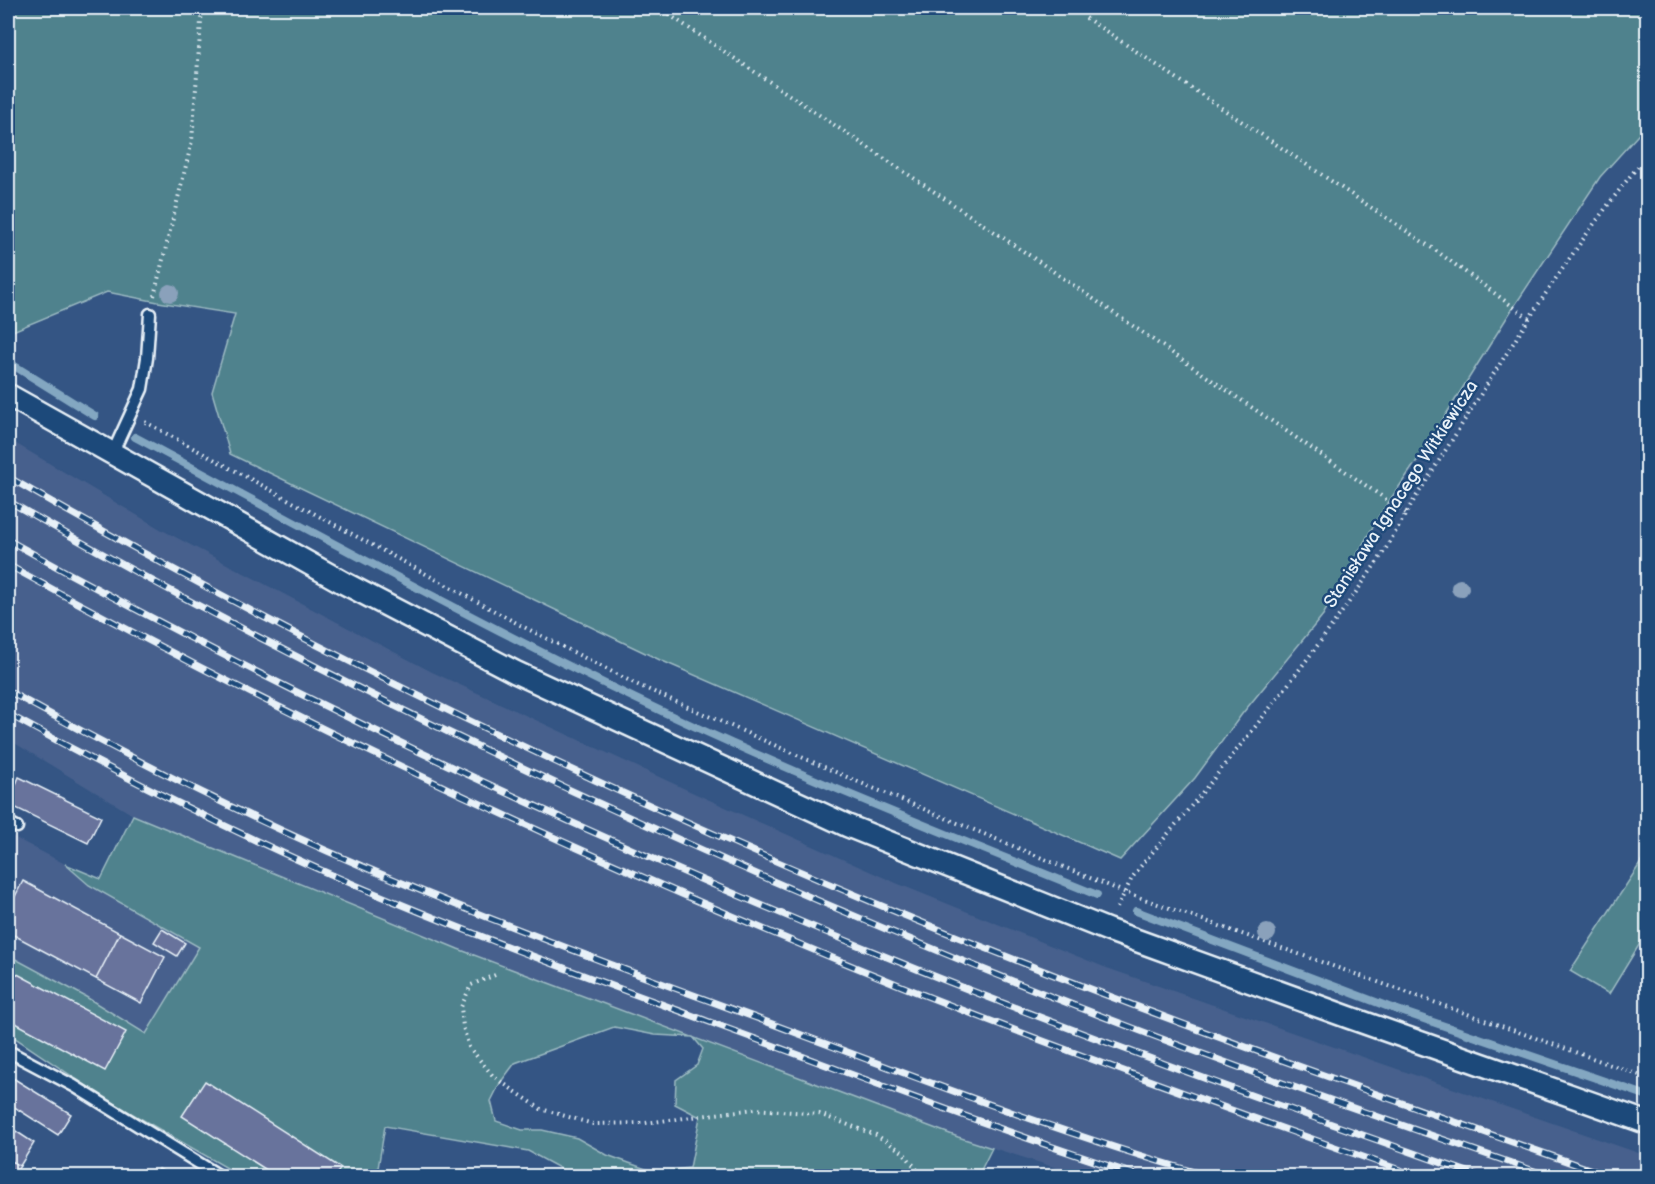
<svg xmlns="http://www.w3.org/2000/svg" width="1655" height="1184" viewBox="0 0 1655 1184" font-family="'Balsamiq Sans',sans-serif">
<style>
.built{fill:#47618d}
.green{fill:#50828d;stroke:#9cbac2;stroke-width:1.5;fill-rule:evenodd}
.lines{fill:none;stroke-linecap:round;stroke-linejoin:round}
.stream{stroke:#83a7c1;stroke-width:8}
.building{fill:#68739c;stroke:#e8f1f8;stroke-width:1.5}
.service-casing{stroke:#e8f1f8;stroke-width:15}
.minor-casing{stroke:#e8f1f8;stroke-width:26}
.path{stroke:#e8f1f8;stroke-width:4;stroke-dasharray:1.5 4.5;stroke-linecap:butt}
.service{stroke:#1f4a7a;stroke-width:10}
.minor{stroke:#1f4a7a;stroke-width:21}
.rail-casing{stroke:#e8f1f8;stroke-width:7}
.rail{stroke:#1f4a7a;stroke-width:4.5;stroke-dasharray:14;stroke-linecap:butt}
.tree{fill:#8aa1bb}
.labels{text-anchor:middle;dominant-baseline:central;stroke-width:5;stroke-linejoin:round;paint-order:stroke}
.street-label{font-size:18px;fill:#e8f1f8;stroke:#1f4a7a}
</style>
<rect width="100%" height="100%" fill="#345584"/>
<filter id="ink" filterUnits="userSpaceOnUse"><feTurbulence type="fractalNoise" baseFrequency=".0167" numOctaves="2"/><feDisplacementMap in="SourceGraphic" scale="12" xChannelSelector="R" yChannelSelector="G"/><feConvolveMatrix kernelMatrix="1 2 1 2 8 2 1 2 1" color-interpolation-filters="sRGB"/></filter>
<g filter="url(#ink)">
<!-- built -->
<path class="built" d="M8,439L162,530L432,672L696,794L896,883L1104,967L1647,1156V1176H1082L958,1137L458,949L133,815L8,739Z
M8,834L65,864L89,885L199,947L146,1035L86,997L8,955Z"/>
<!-- green -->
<path class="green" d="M8,8H1647V125L1600,177L1511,311L1418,459L1379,516L1323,615L1242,714L1195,778L1120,860L660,660L230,454L212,392L235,314L158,302L107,292L13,331L8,328Z
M133,815L458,949L958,1137L992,1148L978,1176H574L528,1151L385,1126L378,1168L373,1176H241L103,1097L8,1033V955L86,997L146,1034L199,947L89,885L65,864L101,879ZM614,1027L655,1035L693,1037L703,1049L697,1065L676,1080L675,1104L700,1117L690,1168L654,1172L607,1155L577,1138L542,1130H522L496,1121L491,1101L500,1083L515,1063Z
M1647,853V932L1609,994L1570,971Z"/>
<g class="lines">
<!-- stream -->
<path class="stream" d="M8,362L95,416
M135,437C300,525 465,616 634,698C785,771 942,832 1097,895
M1136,911L1389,1007L1648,1096"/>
</g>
<!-- building -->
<path class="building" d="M19,777L101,817L88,843L8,804Z
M23,881L120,933L96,979L8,932V910Z
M162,929L185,943L177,956L154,942Z
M120,933L165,957L141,1003L96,979Z
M8,969L126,1032L105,1071L8,1019Z
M8,1075L71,1114L58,1135L8,1103Z
M205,1081L341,1168L335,1176H276L182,1116Z
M8,1126L34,1143L20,1166L8,1159Z
M8,1159L20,1166L13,1176H8Z
M159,1169L172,1176H154Z"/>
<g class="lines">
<defs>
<path id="service" d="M113,452L142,389L147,358L150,314
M8,822L17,827
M8,1051L74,1086L218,1175"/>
<path id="minor" d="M8,395L344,583L515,672L848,826L1108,930L1348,1017L1648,1123"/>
</defs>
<!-- service casing -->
<use href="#service" class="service-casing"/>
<!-- minor casing -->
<use href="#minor" class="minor-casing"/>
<!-- path -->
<path class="path" d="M659,8L1038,261L1406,513
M1086,18L1435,250L1530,319
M154,296L192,141L202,8
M145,422L524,627L638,685L856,781L1124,892L1648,1078
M1117,908L1132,878L1140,867C1224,768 1306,666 1379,559C1392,540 1402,519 1414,500C1489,383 1560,261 1648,154
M495,975L471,985L461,1007L463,1027L469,1047L494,1077L541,1109L593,1124L645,1123L755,1109L819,1114L876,1135L903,1152L922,1176"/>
<!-- service -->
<use href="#service" class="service"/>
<!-- minor -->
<use href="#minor" class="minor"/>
<defs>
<path id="rail" d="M8,477C272,629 547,764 827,883C1083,992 1346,1084 1609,1176
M8,501C344,692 696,856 1055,998C1218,1062 1384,1119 1549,1176
M8,540C301,703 607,845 919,970C1104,1044 1292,1110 1479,1176
M8,565C298,725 601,865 909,989C1077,1056 1247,1116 1417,1176
M8,691C135,761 265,827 400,882C518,931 639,975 759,1019C907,1074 1056,1132 1208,1176
M8,714C108,769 211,821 316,868C449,927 586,976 723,1027C862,1078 1000,1131 1140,1176"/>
</defs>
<!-- rail casing -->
<use href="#rail" class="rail-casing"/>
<!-- rail -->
<use href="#rail" class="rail"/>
</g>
<!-- trees -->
<g class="tree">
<circle cx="170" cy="293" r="9"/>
<circle cx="1460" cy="588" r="9"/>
<circle cx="1267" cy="933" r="9"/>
</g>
</g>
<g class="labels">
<!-- street labels -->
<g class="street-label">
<text transform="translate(1401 494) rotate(-57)">Stanisława Ignacego Witkiewicza</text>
</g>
</g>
<!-- margin -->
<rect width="1655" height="1184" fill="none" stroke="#1f4a7a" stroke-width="30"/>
<rect x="15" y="15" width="1625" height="1154" fill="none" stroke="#e8f1f8" stroke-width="2" filter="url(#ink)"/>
</svg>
